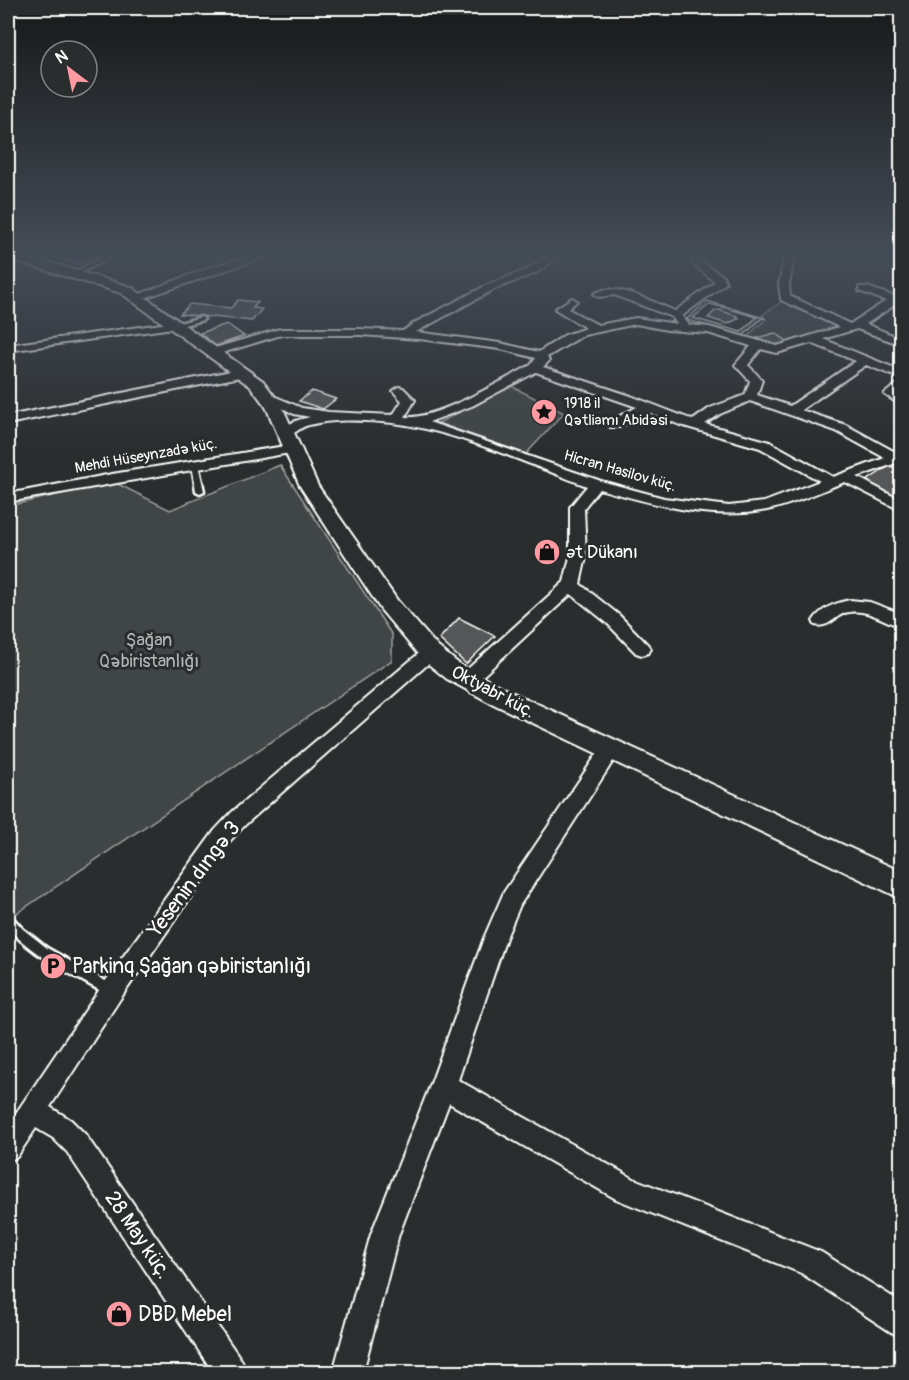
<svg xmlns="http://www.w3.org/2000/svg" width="909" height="1380" viewBox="0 0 909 1380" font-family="Pangolin,sans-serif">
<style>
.green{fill:#414445;stroke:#a0a2a2;stroke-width:1.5}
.building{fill:#555758;stroke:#fff;stroke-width:1.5}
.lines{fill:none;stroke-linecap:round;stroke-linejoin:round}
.lane-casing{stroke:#fff;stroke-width:5}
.street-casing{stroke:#fff;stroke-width:4}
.secondary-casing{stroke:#fff;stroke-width:4}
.lane{fill:#2a2d2e;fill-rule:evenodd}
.street{fill:#2a2d2e;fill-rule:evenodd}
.secondary{fill:#2a2d2e;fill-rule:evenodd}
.labels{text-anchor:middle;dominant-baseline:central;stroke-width:6;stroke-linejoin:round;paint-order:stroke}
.far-poi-label{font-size:15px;fill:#fff;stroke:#2a2d2e;text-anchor:start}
.far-street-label{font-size:15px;fill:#fff;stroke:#2a2d2e}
.poi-label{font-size:18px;fill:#fff;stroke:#2a2d2e;text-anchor:start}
.park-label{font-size:18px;fill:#b3b4b5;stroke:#2a2d2e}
.street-label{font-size:18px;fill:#fff;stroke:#2a2d2e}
.near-street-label{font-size:21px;fill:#fff;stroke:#2a2d2e}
.near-poi-label{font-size:21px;fill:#fff;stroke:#2a2d2e;text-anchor:start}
</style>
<rect width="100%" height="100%" fill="#2a2d2e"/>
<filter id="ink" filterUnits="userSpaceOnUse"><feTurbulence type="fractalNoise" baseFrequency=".0167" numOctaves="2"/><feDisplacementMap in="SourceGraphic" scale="12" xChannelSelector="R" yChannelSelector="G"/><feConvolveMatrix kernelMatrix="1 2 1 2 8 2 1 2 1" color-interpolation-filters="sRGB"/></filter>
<g filter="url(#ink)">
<!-- green -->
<path class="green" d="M781,302L790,304L841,327L791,344L775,333L753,339L747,337L766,319L762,315Z
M511,386L564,413L526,454L438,423Z
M280,465L392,635V660L8,919V506L114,482L170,510Z"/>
<!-- building -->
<path class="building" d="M48,255H97L79,264Z
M238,300L258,302L253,308L262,309L252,321L180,314L190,304L231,308Z
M707,301L731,308L729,309L710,304L693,318L741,332L757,317L732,310L734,309L764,318L761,319L743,336L686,320Z
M719,310L737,316L739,318L728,324L708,318L715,311Z
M227,324L244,336L216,346L200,333Z
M775,333L790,343L772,347L758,338Z
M312,391L336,399L323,409L299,401Z
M889,466L902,473V480L894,485L902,489V496L897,499L865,482Z
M459,618L495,636L466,664L439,639Z"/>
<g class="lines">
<defs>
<path id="lane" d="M107,255H113L76,275L71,274Z
M201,317L204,319L203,320L176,327L173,325Z
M195,462L198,464L204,491L200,493L196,491L192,464Z
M8,916L12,917L23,929L47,948L116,987L118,991L116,995L112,997L108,995C73,975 36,958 8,928Z"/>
<path id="street" d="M254,255H271L141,299L137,300L132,297L208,268Z
M549,255H561L536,273L495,289L416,332L500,343L539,352L565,335L586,328L555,309L572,298L577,301L568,309L598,325L636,318L677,324L672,317L614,295L599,297L594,294C612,280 655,303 675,311L715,282L693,264L692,262L697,259L723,276L726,283L682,316L689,325L709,327L777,346L839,327L781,300L779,284L785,255H795L789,284L790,296L850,324L886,301L859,291V287H867L893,296L902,292V300L866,324L902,339V345L857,329L823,339L902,371V379L866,365L801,410L846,425L897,453L902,452V461L857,477L902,501V511L845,482C820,491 793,505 767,510C711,521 653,504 599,489L584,508L586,557L580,584L619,615L648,645L651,649L648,653L642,655L636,653L607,623L571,594L473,685L467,687L461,685L458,680L461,675L564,582L570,557V507L587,486C524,463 449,427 382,422C357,420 333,419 309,425C298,427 292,439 280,436L278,433C287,423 297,420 310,417L294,414L263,398L269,394L302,408L329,412L393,415L402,401L393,391L399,387L403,388L415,400L405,417C436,420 501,381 531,365L536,358L500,349L419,339L360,335H281L212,356L206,352L208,350L280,329H360L403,331L416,322L487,285L528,269ZM636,324L667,330L708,333L751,346L735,365L750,381L745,395L710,408L693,420L631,396L543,367L549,361L547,357L584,335ZM811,343L856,361L790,406L757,395L762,380L748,365L761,349L777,353ZM536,372L637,407L610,421L608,424L610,427H620L648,412L680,425L760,448L820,481L764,502L729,506L664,498L601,481L429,422L472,406ZM750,401L836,431L885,458L833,477L770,442L705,424L720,414Z
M176,322L180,323V327L8,351V345Z
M241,369L245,370V376L8,424V416Z
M902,380V391L898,394L902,396V406L884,394Z
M291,445L296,446L298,449L296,452L8,502V494L112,474Z
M850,600L870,602L902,614V627C884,622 869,609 850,612C836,613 830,629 815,625L813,621C821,608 835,603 850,600Z
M430,647L436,649L439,653L436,657L246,824L229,842L120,999L50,1107L71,1120L85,1134L242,1361L246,1372H213L67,1152L53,1138L36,1128L17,1157L8,1161V1125L104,983L215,830L232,812L424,649Z
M610,742L617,745L620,750L617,755L520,905L506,938L458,1080L634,1179L821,1252L902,1303V1336L891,1332L801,1273L616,1199L449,1103L399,1234L363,1372H333L371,1234L430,1086L484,938L504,892L603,745Z"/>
<path id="secondary" d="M8,255H24L131,287L263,381L282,406L318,486L397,600L438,647L463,667L505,689L902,872V899L487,701L447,679L422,659L381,610L300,486L266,407L251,387L121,293L8,259Z"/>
</defs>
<!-- lane casing -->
<use href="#lane" class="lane-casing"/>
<!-- street casing -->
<use href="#street" class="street-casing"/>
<!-- secondary casing -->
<use href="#secondary" class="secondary-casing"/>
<!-- lane -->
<use href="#lane" class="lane"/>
<!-- street -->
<use href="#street" class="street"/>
<!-- secondary -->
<use href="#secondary" class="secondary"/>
</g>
</g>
<!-- sky -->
<linearGradient id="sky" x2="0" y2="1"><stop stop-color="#171919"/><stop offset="0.57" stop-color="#444c57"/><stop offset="1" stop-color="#444c57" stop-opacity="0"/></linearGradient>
<rect width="909" height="448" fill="url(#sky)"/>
<!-- icons -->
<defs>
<symbol id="sight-disc" viewBox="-11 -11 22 22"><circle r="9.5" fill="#ff9aa2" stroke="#2a2d2e"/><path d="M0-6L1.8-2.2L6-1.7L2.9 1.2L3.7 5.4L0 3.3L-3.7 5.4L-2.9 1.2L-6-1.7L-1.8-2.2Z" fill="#111"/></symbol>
<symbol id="shop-disc" viewBox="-11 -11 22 22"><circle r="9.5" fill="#ff9aa2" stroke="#2a2d2e"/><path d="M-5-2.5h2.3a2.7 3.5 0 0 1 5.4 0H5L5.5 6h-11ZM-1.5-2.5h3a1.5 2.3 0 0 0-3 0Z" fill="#111"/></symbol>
<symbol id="parking-disc" viewBox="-11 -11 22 22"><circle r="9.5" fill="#ff9aa2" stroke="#2a2d2e"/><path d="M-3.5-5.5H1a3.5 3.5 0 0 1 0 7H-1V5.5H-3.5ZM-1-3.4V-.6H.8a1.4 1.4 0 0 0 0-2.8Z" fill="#111"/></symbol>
</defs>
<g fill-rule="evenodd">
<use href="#sight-disc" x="529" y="397" width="30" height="30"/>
<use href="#shop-disc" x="532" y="537" width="30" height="30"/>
<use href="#parking-disc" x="38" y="951" width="30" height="30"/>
<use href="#shop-disc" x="104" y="1299" width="30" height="30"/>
</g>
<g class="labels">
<!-- far-poi labels -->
<g class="far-poi-label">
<text x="564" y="403">1918 il<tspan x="564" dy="17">Qətliamı Abidəsi</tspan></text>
</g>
<!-- far-street labels -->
<g class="far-street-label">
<text transform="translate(146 456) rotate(-10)">Mehdi Hüseynzadə küç.</text>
<text transform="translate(620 471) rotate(16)">Hicran Hasilov küç.</text>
</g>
<!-- poi labels -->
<g class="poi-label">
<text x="566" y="552">Ət Dükanı</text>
</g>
<!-- park labels -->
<g class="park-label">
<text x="149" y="640">Şağan<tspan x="149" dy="21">Qəbiristanlığı</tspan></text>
</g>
<!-- street labels -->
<g class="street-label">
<text transform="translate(493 692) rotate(28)">Oktyabr küç.</text>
</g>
<!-- near-street labels -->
<g class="near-street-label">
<text transform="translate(194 879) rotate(-53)">Yesenin dıngə 3</text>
<text transform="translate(138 1235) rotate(56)">28 May küç.</text>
</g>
<!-- near-poi labels -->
<g class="near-poi-label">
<text x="72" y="966">Parkinq Şağan qəbiristanlığı</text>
<text x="138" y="1314">DBD Mebel</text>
</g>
</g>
<!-- margin -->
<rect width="909" height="1380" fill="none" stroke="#2a2d2e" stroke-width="30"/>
<rect x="15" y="15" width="879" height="1350" fill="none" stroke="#fff" stroke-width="2" filter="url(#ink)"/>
<!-- north arrow -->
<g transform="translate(69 69) rotate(328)"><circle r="28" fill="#2a2d2e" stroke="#7f8182" stroke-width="1.5"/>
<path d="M0-4.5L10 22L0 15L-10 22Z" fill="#ff9aa2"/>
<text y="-9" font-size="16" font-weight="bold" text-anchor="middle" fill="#ffffff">N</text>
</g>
</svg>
